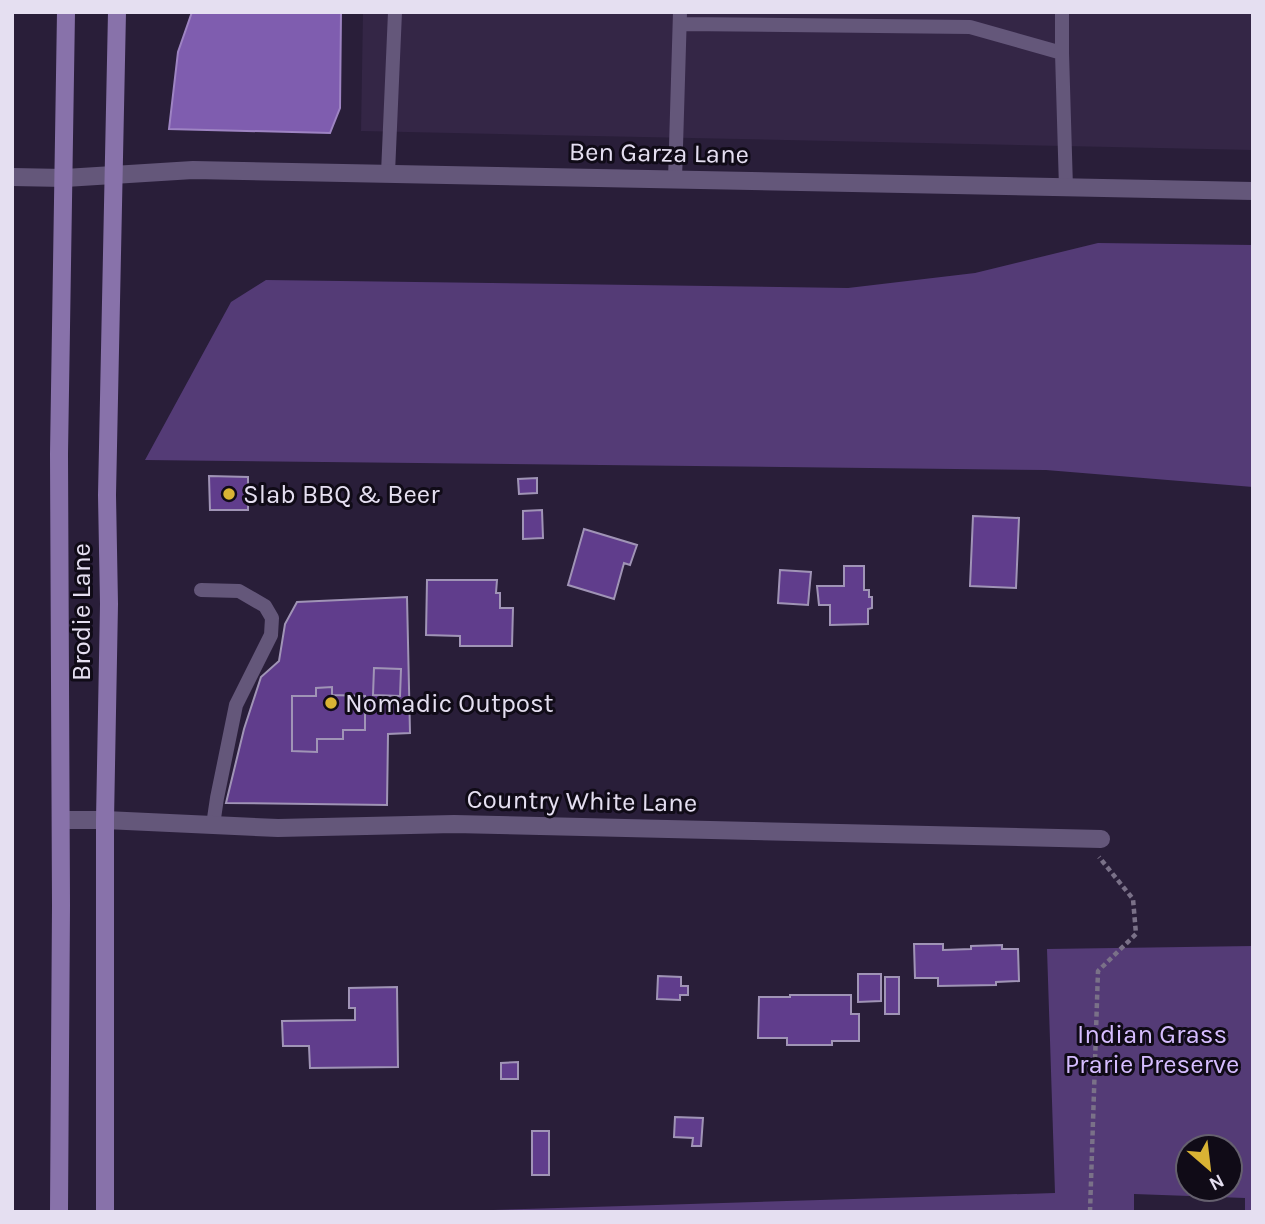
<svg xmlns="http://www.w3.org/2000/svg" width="1265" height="1224" viewBox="0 0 1265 1224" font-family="Karla,sans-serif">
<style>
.built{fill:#342646}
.green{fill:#543b76;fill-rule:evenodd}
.water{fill:#7f5daf;stroke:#9e84c3;stroke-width:2}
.building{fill:#603d8c;stroke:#a094b6;stroke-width:2}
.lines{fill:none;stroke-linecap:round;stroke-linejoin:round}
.path{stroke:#7a7188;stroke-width:4.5;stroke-dasharray:5 3.5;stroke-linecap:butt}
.service{stroke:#64577a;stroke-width:14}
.minor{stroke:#64577a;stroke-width:18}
.tertiary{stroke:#64577a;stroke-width:18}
.secondary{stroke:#8872aa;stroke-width:18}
.poi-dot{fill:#d9b334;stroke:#100b17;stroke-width:2.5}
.labels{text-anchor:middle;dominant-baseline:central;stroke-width:6;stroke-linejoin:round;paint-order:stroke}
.street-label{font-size:26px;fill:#e5dff1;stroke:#100b17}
.poi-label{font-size:26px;fill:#e5dff1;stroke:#100b17;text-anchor:start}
.park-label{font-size:26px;fill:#d6bdff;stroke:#100b17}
</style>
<rect width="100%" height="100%" fill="#291e39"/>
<!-- built -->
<path class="built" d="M363,12H1253V150L361,131Z"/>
<!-- green -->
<path class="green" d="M1098,243L1253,245V487L1046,470L145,460L231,302L266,280L848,288L975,273Z
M1253,946V1212H1245V1198L1134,1194V1212H425L1055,1193L1047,949ZM1188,1147H1230V1189H1188Z"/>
<!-- water -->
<path class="water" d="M192,12H341L340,108L330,133L169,129L178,52Z"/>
<!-- building -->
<path class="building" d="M209,476L248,477V510H210Z
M537,478V493L519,494L518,479Z
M542,510L543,538L523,539V511Z
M973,516L1019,518L1016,588L970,586Z
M584,529L637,545L630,565L624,563L614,599L568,585Z
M844,566H864V590H869V597H872V608L868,609V624L830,625V605H819L817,586H844Z
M780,570L811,572L808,605L778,603Z
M427,580H497L496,593H500V608H513L512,646H460V636L426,635Z
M407,597L410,733L388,734L387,805L226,803L244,729L261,677L279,661L285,624L297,602Z
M374,668L401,669L400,696L373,695Z
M332,687V695L365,696V730H343V739H317V752L292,751V696H316V688Z
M914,944H943V950L971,949V946L1002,945V949H1018L1019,981L996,982V985L938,986V978H915Z
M858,974H881V1001L858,1002Z
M658,976L681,977V986H688V995H680V1000L657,999Z
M885,977H899V1014H885Z
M397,987L398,1067L310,1068L309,1046H283L282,1021L355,1020V1008H349V988Z
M790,995H851V1014H859V1041H832V1045H787V1038H758L759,997H790Z
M518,1062V1079H501V1063Z
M675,1117L703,1118L701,1146H692L693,1138L674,1137Z
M532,1131H549V1175H532Z"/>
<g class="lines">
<!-- path -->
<path class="path" d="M1090,1212L1098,971L1136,934L1133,899L1099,857"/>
<!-- service -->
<path class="service" d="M680,24L970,27L1062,53L1066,188
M1062,53V12
M388,173L395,12
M675,180L680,12
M201,590L239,591L265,606L272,618L271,635L236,705L217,798L213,825"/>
<!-- minor -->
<path class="minor" d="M12,177L65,178
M61,820H105L278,828L454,824L1101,839"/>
<!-- tertiary -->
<path class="tertiary" d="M65,178L193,170L1253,191"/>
<!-- secondary -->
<path class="secondary" d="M59,1212L61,905L59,454L66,12
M105,1212V820L109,604L107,495L117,12"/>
</g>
<!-- markers -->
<g class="poi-dot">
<circle cx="229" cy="494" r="7"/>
<circle cx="331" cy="703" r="7"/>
</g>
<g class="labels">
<!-- street labels -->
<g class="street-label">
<text transform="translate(659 153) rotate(1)">Ben Garza Lane</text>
<text transform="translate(81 612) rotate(-90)">Brodie Lane</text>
<text transform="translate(582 801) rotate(1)">Country White Lane</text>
</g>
<!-- poi labels -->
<g class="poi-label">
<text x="243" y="494">Slab BBQ &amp; Beer</text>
<text x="345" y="703">Nomadic Outpost</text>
</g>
<!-- park labels -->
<g class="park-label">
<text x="1152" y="1034">Indian Grass<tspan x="1152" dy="30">Prarie Preserve</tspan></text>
</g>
</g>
<!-- border -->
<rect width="1265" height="1224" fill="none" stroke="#e5dff1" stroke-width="28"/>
<!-- north arrow -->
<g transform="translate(1209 1168) rotate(152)"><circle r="33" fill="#100b17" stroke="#65606e" stroke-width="2"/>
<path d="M0-5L12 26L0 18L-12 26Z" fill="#d9b334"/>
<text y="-10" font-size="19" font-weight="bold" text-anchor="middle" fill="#e5dff1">N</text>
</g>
</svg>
